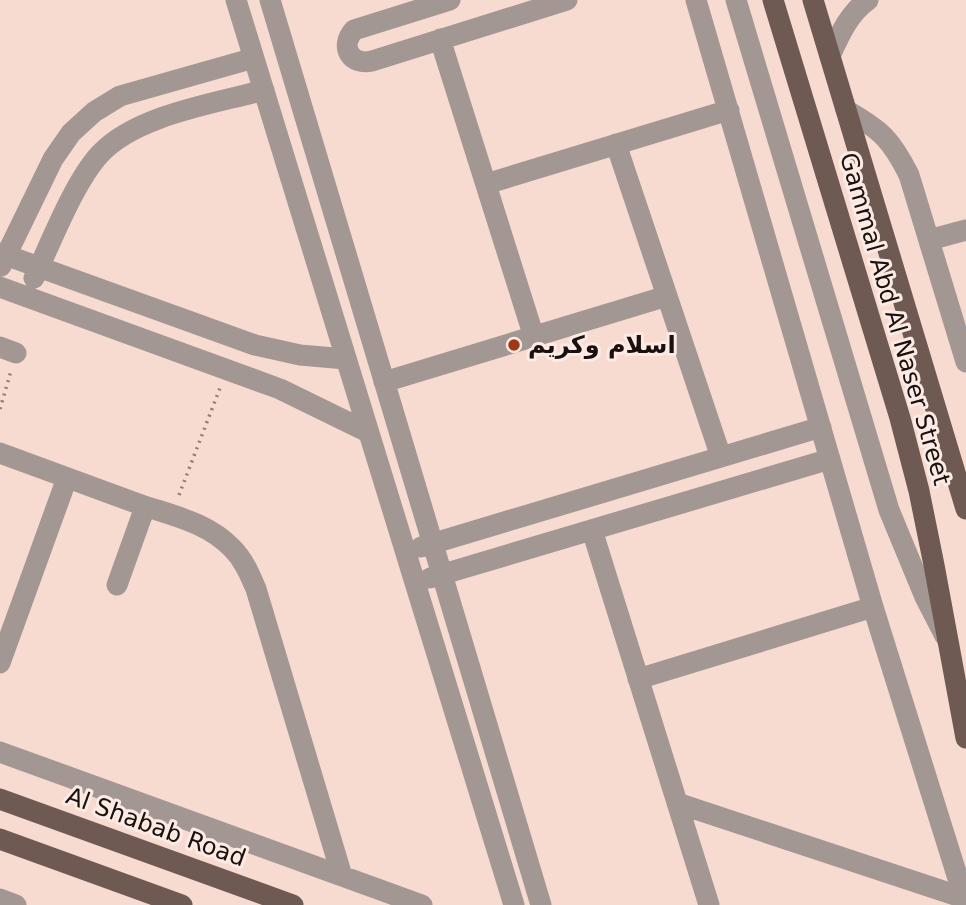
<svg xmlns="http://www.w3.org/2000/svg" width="966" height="905" viewBox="0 0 966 905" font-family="'DejaVu Sans',Vazirmatn,sans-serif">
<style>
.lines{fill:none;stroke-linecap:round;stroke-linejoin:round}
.path{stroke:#917d76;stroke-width:3.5;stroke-dasharray:2 5;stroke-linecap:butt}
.minor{stroke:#a39793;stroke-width:21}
.major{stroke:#6f5a53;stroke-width:21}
.poi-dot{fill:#9f3813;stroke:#fceae4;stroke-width:2.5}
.labels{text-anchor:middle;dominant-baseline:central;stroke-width:6;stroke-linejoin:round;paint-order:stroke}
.street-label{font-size:24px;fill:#1a100d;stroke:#fceae4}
.poi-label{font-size:24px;font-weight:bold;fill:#1a100d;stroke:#fceae4;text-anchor:start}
</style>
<rect width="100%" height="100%" fill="#f7dad0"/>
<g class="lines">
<!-- path -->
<path class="path" d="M0,409L11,371
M179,495L220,388"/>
<!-- minor -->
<path class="minor" d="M236,0L514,905
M270,0L541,905
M450,0L354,30C339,47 351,66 372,61L567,0
M696,0L873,607L966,904
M736,0L889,510L925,597L945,636
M440,39L534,337
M830,56C839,36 849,13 868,0
M846,110C881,130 891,139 909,175L966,362
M616,144L721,457
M486,184L729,110
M929,240L966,230
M0,253L255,345L300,355L346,359
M1,266L53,159L71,133L94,112L120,96L254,58
M34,278C51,243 74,182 100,154C136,115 213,104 264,90
M0,287L280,389L368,432
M0,347L16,353
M384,382L667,296
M0,453C45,470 91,486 136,503C169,515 206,521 232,548C244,560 250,575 256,589L342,876
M592,530L709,905
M421,547L821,427
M430,578L830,459
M117,585L145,507
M0,663L67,478
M638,679L873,607
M0,752L422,905
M677,803L964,898
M0,899L16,905"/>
<!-- major -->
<path class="major" d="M773,0L900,418L919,491L934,565L966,738
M813,0L966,509
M0,799L293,905
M0,839L182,905"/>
</g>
<!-- markers -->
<circle class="poi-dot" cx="514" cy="345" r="7"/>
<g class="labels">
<!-- street labels -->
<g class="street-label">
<text transform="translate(895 319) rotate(74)">Gammal Abd Al Naser Street</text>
<text transform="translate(156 827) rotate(20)">Al Shabab Road</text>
</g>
<!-- poi labels -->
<g class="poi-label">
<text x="528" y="345">اسلام وكريم</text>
</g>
</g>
</svg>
